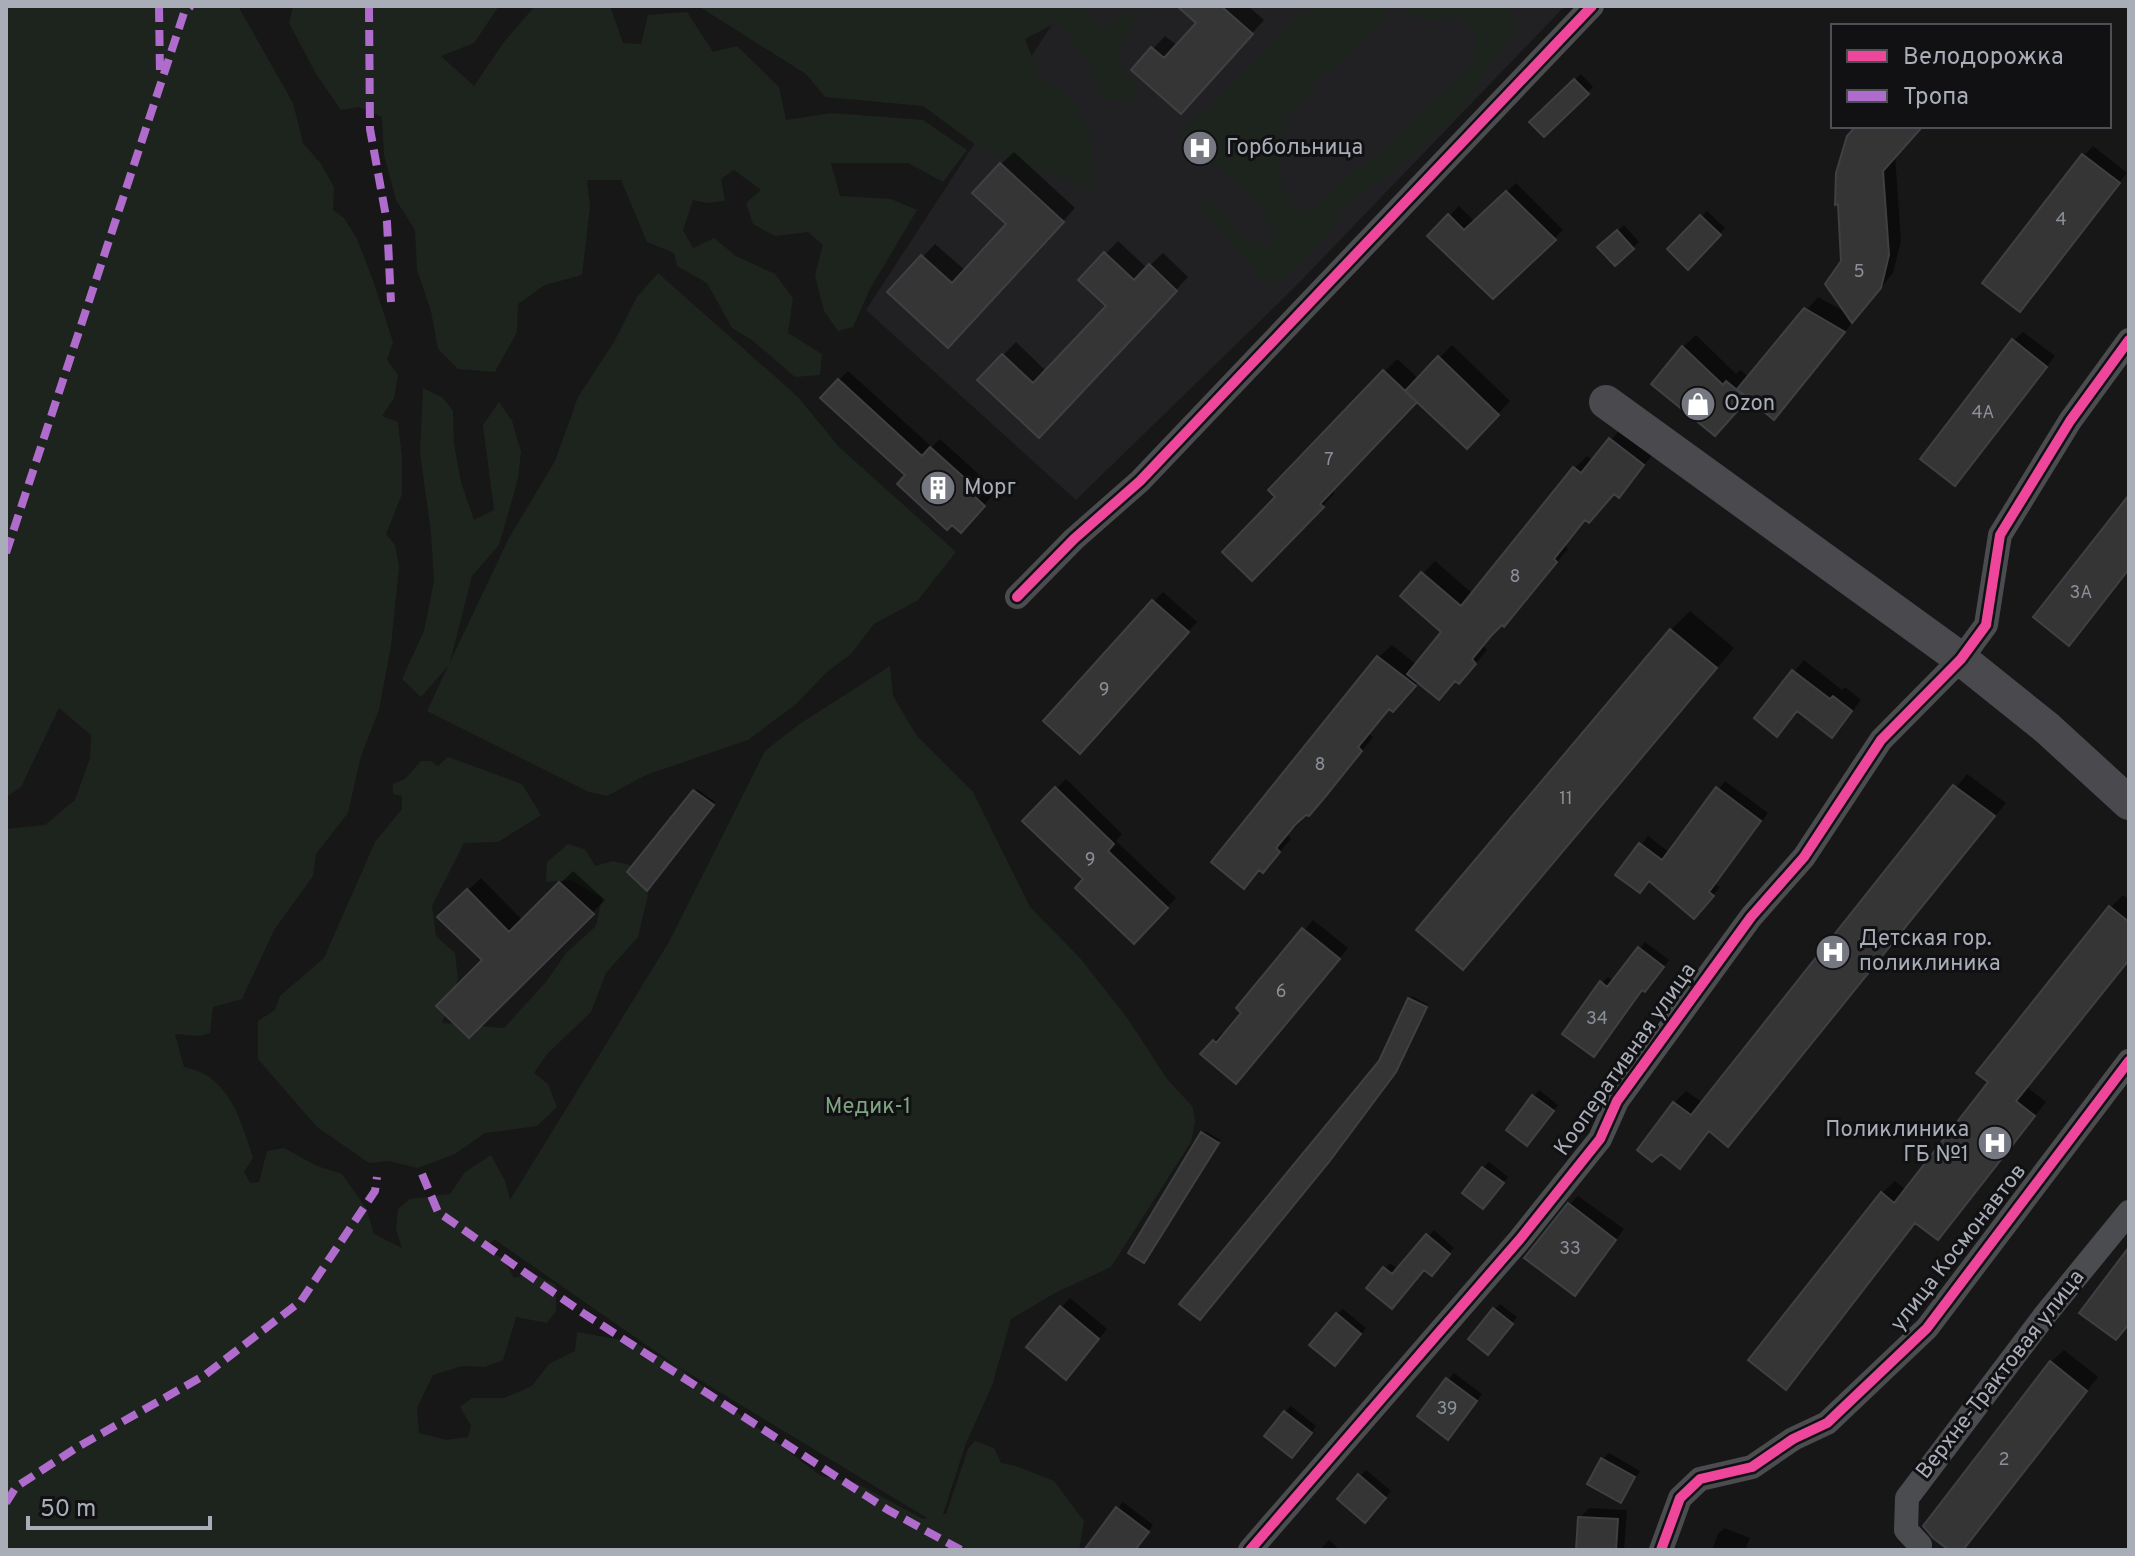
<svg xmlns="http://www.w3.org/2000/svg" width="2135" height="1556" viewBox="0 0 2135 1556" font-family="Overpass,sans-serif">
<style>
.built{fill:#212123}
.green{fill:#1d241e;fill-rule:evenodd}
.shadow{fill:#0007}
.building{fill:#353536;stroke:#3f4043;stroke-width:2}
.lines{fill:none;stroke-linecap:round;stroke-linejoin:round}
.street{stroke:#4b4c50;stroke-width:24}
.secondary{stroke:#4a4a4e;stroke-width:34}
.quiet{stroke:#b06ccc;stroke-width:8;stroke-dasharray:16 8;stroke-linecap:butt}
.cycleway-casing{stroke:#111113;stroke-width:15}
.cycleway{stroke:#ed469a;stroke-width:10}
.labels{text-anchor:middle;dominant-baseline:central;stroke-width:6;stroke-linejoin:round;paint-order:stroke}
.number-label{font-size:18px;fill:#8b8f98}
.poi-label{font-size:22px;fill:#a8adb8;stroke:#111113;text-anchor:start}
.street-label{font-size:22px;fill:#a8adb8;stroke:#111113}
.park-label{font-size:22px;fill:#7fa381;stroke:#111113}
</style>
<rect width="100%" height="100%" fill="#171717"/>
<!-- built -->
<path class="built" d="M1064,6H1565L1293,289L1076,500L866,310Z"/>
<!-- green -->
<path class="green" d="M6,6H238L293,103L303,143L321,164L334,187L333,210L344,218L357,239L373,280L393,342L387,360L398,375L394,398L382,416L398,422L402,457V494L386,534L395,545L399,567L391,646L379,710L361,756L348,813L316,854L313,876L274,930L242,999L213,1007L210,1033L200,1036L175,1034L184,1067C229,1075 241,1120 253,1158L244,1172L250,1183L259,1182L267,1151L284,1148L317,1166L342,1174L366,1208L374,1234L402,1248L396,1229L398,1209L410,1199L450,1194L465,1172L491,1155L505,1181L510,1200L669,942L765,751L798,725L890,666L893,696L917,736L973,792L1030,907L1080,958L1128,1019L1167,1079L1193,1107L1195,1122L1191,1142L1111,1267L1057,1292L1011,1319L992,1386L966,1443L943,1514H946L968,1449L975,1441L994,1448L1001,1463L1019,1467L1054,1481L1084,1521L1079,1550H6V829L45,825L75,800L90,758L91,735L59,708L21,787L6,797ZM494,1239L678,1367L634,1342L577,1332L575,1351L549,1364L532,1386L504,1398H472L460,1407L471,1426L468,1437L446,1440L419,1433L417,1408L433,1375L462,1366L485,1367L503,1360L516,1317L547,1323L556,1311V1285L531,1273L514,1278L503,1258L486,1250ZM679,1368H680L927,1518L923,1519L856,1483L821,1476Z
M293,6H499L474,43L441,56L474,86L504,42L535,6H610L623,43L641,44L648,15L687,12L713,52L737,46L779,87L786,120L832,113L923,120L967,150L943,182L908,163H831L840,196L891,199L917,210L870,289L853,327L838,331L824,311L815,275L823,245L808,232L775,236L753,224L746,203L761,190L734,170L721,179L725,201L706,203L693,200L683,230L693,248L714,238L736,256L775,274L793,298L788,333L822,354L820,375L795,377L752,340L732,328L707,283L677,266L674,253L647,242L621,180H587L590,207L582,275L545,285L518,304L517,332L495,372L458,369L438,349L431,311L417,270L415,230L396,200L384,155L382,117L359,107L341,110L316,74L289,23Z
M698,6H1081L1100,27L1141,6L1117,57L1134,86L1137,103L1101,98L1087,58L1057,22L1025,39L1038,73L1073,101L1090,131L1095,190L980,148L923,106L825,97L806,74Z
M1318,6H1389L1376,28L1356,43L1344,60L1319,78L1302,104L1286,117L1280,147V179L1296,211L1315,209L1349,175L1374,157L1463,74L1476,52V31L1457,16C1444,18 1428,23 1415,17C1404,11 1406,9 1391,6H1506L1510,10L1516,30L1480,80L1462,111L1406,161L1340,209L1333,227L1286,276L1265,282L1197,206L1210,198L1225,213L1237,234L1269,247L1274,233C1253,188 1227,169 1182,150L1181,126L1207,112L1274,43L1293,18Z
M658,273L798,397L839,447L956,552L918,600L874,624L851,654L827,672L796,704L748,740L646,775L607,796L589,792L427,711L448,666L421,697L402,679L424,631L434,581L431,533L420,452L423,388L443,398L453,411L454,444L461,482L474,520L494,510L483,425L499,402L512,421L521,452L518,479L499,545L472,576L450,662L509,538L555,461L578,397L614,342L637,297Z
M448,757L522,784L541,815L498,842L464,843L432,906L436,936L455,953L458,979L442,1023L504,1028L546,982L566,953L596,926L602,898L571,880L546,882L547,862L568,844L586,850L595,866L613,861L630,865L648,895L638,937L606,973L591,1012L547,1054L534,1073L548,1084L557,1107L537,1126L485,1133L455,1154L418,1168L389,1161L369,1163L317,1127L258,1059V1021L275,1010L280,996L324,958L375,842L402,809V796L393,794V784L405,779L421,761H431L438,766Z"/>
<!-- shadow -->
<path class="shadow" d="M1180,6H1248L1264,20L1193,99L1133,70L1165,36L1178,46L1199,23Z
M1581,74L1593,87L1544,134L1532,122Z
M1859,126H1922L1895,156L1901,241L1893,273L1774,418L1749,396L1728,421L1683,347L1696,335L1736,374L1740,370L1749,377L1818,297L1849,314L1843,262Z
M2093,146L2127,173L2029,300L2084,155Z
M1014,152L1075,208L961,333L890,292L935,244L966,271L1009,224L1001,164Z
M1516,183L1563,230L1493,297L1430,236L1459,206L1475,222Z
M1707,211L1725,228L1688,267L1670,249Z
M1624,225L1639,242L1615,264L1606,241Z
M1118,241L1147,268L1163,253L1188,277L1051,423L979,380L1016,342L1047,372L1109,306L1081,280Z
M2023,332L2055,356L1964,474L2013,341Z
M1452,345L1510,401L1467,446L1418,400L1331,490L1335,493L1252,578L1278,497L1270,490L1397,359L1419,379Z
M848,371L932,447L940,439L986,481L982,485L993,495L970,521L907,475L839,380Z
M1622,427L1655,452L1619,495L1615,492L1586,518L1565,545L1568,549L1516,612L1483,646L1487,650L1471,669L1456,679L1419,681L1406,696L1391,707L1369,734L1373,737L1321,801L1288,835L1291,839L1263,870L1214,862L1379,657L1392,645L1417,665L1444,631L1403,596L1423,574L1435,561L1473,594L1575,468L1587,456L1593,461Z
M1163,592L1197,622L1089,742L1046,721Z
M1690,611L1734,648L1481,948L1463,967L1671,630Z
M1804,660L1842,690L1845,687L1861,700L1842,725L1799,710L1777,734L1756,717Z
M1967,774L2006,803L1739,1132L1711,1130L1680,1167L1674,1103L1686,1091L1703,1103Z
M1066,779L1122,834L1116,841L1176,898L1134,941L1086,879L1025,821Z
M1725,781L1768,813L1715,884L1720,887L1702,908L1650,879L1618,874L1648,836L1670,853Z
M697,789L715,802L647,888L630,872Z
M573,871L605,900L469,1036L485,960L440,917L481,878L523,921Z
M2123,895L2129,900V961L2027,1087L2046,1102L1938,1237L1917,1221L1799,1375L1786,1387L1882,1193L1895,1181L1906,1190L1991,1082L2110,908Z
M1313,920L1348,948L1245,1072L1214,1041L1223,1032L1226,1034L1244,1013L1239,1008Z
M1645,942L1669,960L1651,983L1643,988L1594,1054L1602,983L1608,977L1614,981Z
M1412,996L1428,1005L1398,1067L1381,1062Z
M1539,1090L1558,1105L1533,1137L1534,1096Z
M1205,1131L1220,1140L1146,1258L1131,1253Z
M1489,1162L1508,1177L1489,1201L1483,1168Z
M1578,1196L1624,1229L1584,1284L1569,1205Z
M1434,1230L1454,1248L1437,1268H1424L1369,1288L1390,1263L1399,1270Z
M1070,1298L1107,1329L1075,1368L1061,1308Z
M1500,1304L1517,1317L1494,1346V1310Z
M1343,1309L1366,1328L1341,1358L1337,1314Z
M2064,1350L2098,1377L1970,1541L1962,1550H1952L2051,1362Z
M1454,1373L1482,1394L1454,1432L1420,1416Z
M1291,1406L1316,1426L1298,1449L1285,1412Z
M1609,1453L1640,1471L1620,1501L1603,1459Z
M1366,1470L1391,1491L1371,1515L1340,1499Z
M1123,1502L1153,1525L1135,1550H1086Z
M1589,1508L1627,1510L1624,1550H1578L1580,1518Z
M1724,1528L1750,1538L1745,1550H1712L1718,1534Z
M1329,1540L1340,1550H1320Z"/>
<!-- building -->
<path class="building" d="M1177,6H1221L1253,34L1181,114L1131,70L1151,47L1164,58L1196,23Z
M1574,79L1589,94L1544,137L1529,122Z
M1856,126H1923L1883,171L1889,255L1881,288L1852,323L1825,284L1841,261L1838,204L1835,205L1836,173L1847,136Z
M2082,154L2120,183L2020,312L1982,283Z
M1000,163L1064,222L948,348L887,292L921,255L952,283L1006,224L972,193Z
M1506,191L1556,240L1493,299L1427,236L1448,214L1464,230Z
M1700,215L1721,235L1688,270L1667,249Z
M1617,230L1634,249L1615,266L1597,247Z
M1104,252L1134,280L1149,264L1177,291L1039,438L977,380L1002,354L1033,383L1106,306L1078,280Z
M1804,308L1845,332L1774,420L1737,389Z
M2012,339L2047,367L1955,486L1920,459Z
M1682,346L1723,385L1726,381L1748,399L1715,436L1651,384Z
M1438,356L1499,415L1467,449L1405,391Z
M1383,370L1417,402L1320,504L1324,507L1252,581L1222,552L1275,497L1268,490Z
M838,379L922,456L930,447L979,491L974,496L985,506L961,533L952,525L947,530L897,484L905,475L820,398Z
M1609,438L1644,465L1619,498L1614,494L1589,523L1585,520L1554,559L1557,562L1504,627L1502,625L1491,636L1472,659L1476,664L1459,684L1455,681L1439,700L1407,674L1441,632L1400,596L1421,572L1461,606L1573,467L1581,473Z
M2129,495V569L2069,646L2033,617Z
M1152,600L1189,632L1080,754L1043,721Z
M1670,629L1717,668L1463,970L1416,930Z
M1377,656L1416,686L1393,712L1389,709L1358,747L1362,751L1325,797L1309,816L1306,815L1295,825L1276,848L1280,852L1263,873L1259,870L1244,889L1211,862Z
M1792,670L1830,699L1833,696L1852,711L1832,738L1797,711L1777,737L1754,718Z
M1953,785L1995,816L1728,1147L1709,1131L1680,1169L1661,1154L1652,1162L1637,1150L1673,1102L1691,1115Z
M1055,787L1114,844L1108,851L1168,908L1134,944L1075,888L1083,879L1022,821Z
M1716,787L1761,821L1709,892L1714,896L1694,919L1649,881L1640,893L1615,875L1639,843L1662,860Z
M693,790L714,805L647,891L627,872Z
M559,882L594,914L469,1038L436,1006L482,960L437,917L467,889L509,932Z
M2109,906L2129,922V960L2016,1101L2035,1116L1938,1240L1915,1223L1786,1390L1748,1360L1881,1192L1894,1203L1988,1082L1976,1073Z
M1302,928L1340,959L1236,1084L1200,1054L1213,1040L1216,1043L1241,1013L1236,1008Z
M1638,947L1664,967L1645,992L1642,990L1594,1057L1562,1034L1600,981L1607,987Z
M1408,998L1427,1007L1396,1072L1329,1162L1200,1320L1179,1304L1379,1061Z
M1532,1095L1554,1111L1527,1146L1506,1130Z
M1201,1132L1219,1143L1144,1263L1128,1253Z
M1482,1167L1504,1183L1483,1209L1462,1193Z
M1568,1203L1616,1240L1575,1296L1524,1258Z
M1426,1234L1450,1254L1432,1276L1424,1270L1392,1309L1366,1288L1383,1267L1392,1274Z
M2129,1247V1324L2116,1340L2079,1313Z
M1060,1306L1099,1339L1066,1380L1026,1347Z
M1493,1308L1513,1324L1488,1355L1468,1339Z
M1336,1313L1361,1334L1335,1366L1309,1345Z
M2050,1361L2087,1391L1963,1550H1949L1933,1538L1923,1526Z
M1446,1378L1477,1401L1448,1440L1417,1416Z
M1284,1411L1312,1433L1292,1458L1264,1436Z
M1601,1458L1635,1477L1621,1503L1587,1484Z
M1358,1474L1386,1498L1365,1523L1337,1499Z
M1116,1507L1149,1532L1135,1550H1084Z
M1578,1517L1618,1519L1616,1550H1576Z"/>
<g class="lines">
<!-- street -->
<path class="street" d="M1017,597L1074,539L1140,481L1592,6
M1920,1545L1906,1530L1907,1498L2045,1315L2129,1212
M1250,1550L1520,1239L1600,1139L1617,1101L1751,917L1804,857L1881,740L1961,659L1986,625L2000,535L2070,421L2129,340
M1661,1550L1680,1498L1700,1479L1752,1467L1793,1439L1827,1423L1927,1328L2129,1061"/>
<!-- secondary -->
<path class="secondary" d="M1606,402L1961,659L2047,728L2129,803"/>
<!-- quiet -->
<path class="quiet" d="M159,6L160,75
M369,6L370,129L387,222L391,302
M6,553L184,13L191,6
M422,1174L438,1212L583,1313L888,1510L961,1550
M6,1503L16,1487L76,1448L205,1375L301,1301L375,1191L377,1177"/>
<defs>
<path id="cycleway" d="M1017,597L1074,539L1140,481L1592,6
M1250,1550L1520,1239L1600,1139L1617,1101L1751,917L1804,857L1881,740L1961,659L1986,625L2000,535L2070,421L2129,340
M1661,1550L1680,1498L1700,1479L1752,1467L1793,1439L1827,1423L1927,1328L2129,1061"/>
</defs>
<!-- cycleway casing -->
<use href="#cycleway" class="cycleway-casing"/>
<!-- cycleway -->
<use href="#cycleway" class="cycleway"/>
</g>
<!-- icons -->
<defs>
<symbol id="hospital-disc" viewBox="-11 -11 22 22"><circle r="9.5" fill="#757880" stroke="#111113"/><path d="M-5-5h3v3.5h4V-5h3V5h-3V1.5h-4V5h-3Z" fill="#fff"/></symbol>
<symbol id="shop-disc" viewBox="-11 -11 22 22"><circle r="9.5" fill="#757880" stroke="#111113"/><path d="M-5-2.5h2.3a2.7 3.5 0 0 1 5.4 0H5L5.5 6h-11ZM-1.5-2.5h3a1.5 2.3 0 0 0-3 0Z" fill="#fff"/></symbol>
<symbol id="building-disc" viewBox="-11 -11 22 22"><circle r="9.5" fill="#757880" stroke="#111113"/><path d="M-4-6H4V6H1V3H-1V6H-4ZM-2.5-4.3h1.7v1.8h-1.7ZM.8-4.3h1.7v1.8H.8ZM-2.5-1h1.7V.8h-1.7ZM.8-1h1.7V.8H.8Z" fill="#fff"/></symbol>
</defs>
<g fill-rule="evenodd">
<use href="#hospital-disc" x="1180" y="128" width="40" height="40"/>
<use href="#shop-disc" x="1678" y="384" width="40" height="40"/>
<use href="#building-disc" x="918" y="468" width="40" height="40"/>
<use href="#hospital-disc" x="1813" y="932" width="40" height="40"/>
<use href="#hospital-disc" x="1975" y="1123" width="40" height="40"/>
</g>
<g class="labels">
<!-- number labels -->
<g class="number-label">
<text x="2061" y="220">4</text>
<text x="1859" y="272">5</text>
<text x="1983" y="413">4А</text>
<text x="1329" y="460">7</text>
<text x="1515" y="577">8</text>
<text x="2081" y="593">3А</text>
<text x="1104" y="690">9</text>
<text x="1320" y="765">8</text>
<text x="1566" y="799">11</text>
<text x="1090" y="860">9</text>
<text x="1281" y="992">6</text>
<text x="1597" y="1019">34</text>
<text x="1570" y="1249">33</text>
<text x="1447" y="1409">39</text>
<text x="2004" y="1460">2</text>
</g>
<!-- poi labels -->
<g class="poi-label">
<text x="1226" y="148">Горбольница</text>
<text x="1724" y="404">Ozon</text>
<text x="964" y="488">Морг</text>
<text x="1859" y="939">Детская гор.<tspan x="1859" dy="25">поликлиника</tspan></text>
<text x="1969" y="1130" text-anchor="end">Поликлиника<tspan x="1969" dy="25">ГБ №1</tspan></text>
</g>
<!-- street labels -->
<g class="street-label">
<text transform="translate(1626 1060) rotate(-55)">Кооперативная улица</text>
<text transform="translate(1959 1248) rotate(-52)">улица Космонавтов</text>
<text transform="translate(2001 1375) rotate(-52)">Верхне-Трактовая улица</text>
</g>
<!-- park labels -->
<g class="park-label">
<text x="868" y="1107">Медик-1</text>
</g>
</g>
<!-- border -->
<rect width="2135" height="1556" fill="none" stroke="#a8adb8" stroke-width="16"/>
<!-- legend -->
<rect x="1831" y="24" width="280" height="104" fill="#111113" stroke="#4d4f55" stroke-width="2"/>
<rect x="1847" y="50" width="40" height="12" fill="#ed469a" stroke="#4d4f55" stroke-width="2"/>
<text x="1903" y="64" font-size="24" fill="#a8adb8">Велодорожка</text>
<rect x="1847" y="90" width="40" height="12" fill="#b06ccc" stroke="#4d4f55" stroke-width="2"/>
<text x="1903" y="104" font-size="24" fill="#a8adb8">Тропа</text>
<!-- scale -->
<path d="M28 1516v12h182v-12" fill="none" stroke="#a8adb8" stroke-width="4"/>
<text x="40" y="1516" font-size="24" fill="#a8adb8" stroke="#111113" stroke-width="6" paint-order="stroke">50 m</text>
</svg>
